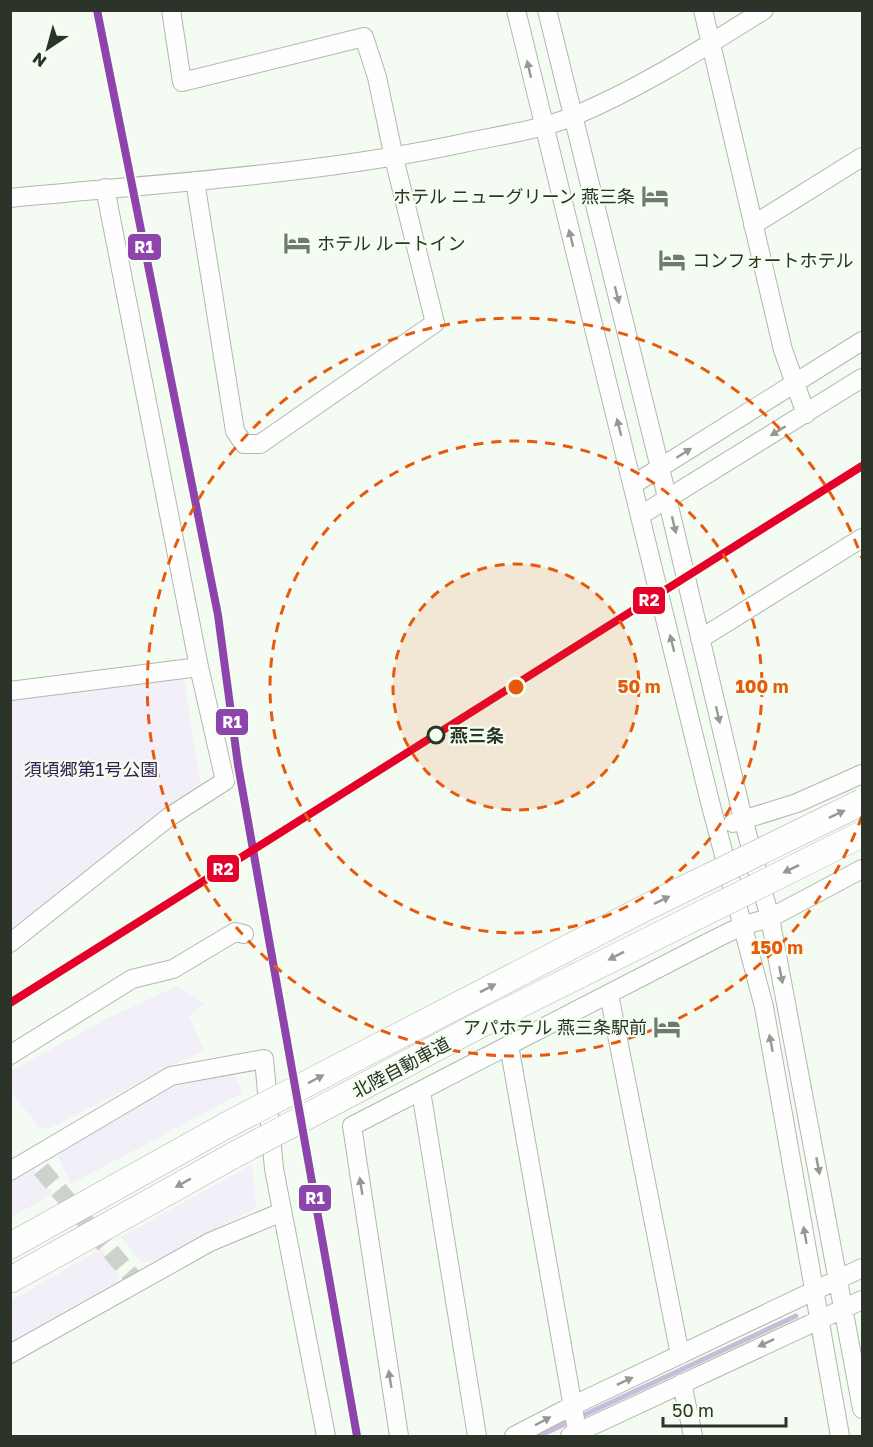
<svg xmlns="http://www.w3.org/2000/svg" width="873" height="1447" viewBox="0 0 873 1447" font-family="'Golos Text','Noto Sans JP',sans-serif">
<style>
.green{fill:#f2eff9}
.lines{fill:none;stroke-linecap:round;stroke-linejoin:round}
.stream{stroke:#c7bcda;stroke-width:5}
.minor-tunnel{stroke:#ccd3ca;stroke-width:18;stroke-dasharray:18 9;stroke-linecap:butt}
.minor-casing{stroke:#b1b8ae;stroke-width:20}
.highway-casing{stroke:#b1b8ae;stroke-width:27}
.minor{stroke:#fdfefd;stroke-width:18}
.highway{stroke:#fdfefd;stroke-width:26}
.highway-bridge-casing{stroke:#b1b8ae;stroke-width:27;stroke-linecap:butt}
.highway-bridge{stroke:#fdfefd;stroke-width:26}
.rail-1-casing{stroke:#f3ffee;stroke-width:12}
.rail-2-casing{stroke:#f3ffee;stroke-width:12}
.rail-1{stroke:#8e44ad;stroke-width:8}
.rail-2{stroke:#e4002b;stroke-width:8}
.oneway{fill:#949993}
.ring{fill:none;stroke:#e8590c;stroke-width:3;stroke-dasharray:10 8}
.stop-dot{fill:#f3ffee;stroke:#2c3429;stroke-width:3}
.labels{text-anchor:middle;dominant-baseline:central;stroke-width:4.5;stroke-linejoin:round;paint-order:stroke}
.poi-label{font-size:18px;fill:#2c3429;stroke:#f3ffee;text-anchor:end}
.stop-label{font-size:18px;font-weight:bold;fill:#2c3429;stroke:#f3ffee;text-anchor:start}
.park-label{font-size:18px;fill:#3a1d56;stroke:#f3ffee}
.street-label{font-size:18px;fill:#2c3429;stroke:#f3ffee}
.centre{fill:#e8590c;stroke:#f3ffee;stroke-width:3}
.ring-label{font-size:18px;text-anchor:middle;font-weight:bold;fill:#e8590c;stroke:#f3ffee;stroke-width:4.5;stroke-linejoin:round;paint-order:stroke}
.line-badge{stroke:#f3ffee;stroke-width:2}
.badge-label{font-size:16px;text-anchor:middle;font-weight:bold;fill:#fff}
</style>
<rect width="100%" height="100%" fill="#f4fbf2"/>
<!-- green -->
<path class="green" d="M184,678L201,787L11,928L10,696Z
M177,986L205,1003L189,1016L204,1050L48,1129L38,1126L11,1092L10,1072L106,1019Z
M230,1064L242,1093L71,1184L58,1156L65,1144L176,1080Z
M252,1164L256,1208L153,1262H141L121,1237Z
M30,1166L53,1193L11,1218L10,1176Z
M101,1249L120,1276L117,1282L11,1342V1301Z"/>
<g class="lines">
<!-- stream -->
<path class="stream" d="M539,1436L796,1316"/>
<!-- minor-tunnel -->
<path class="minor-tunnel" d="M41,1169L134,1279"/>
<defs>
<path id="minor" d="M171,10L182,82L364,37L377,77L394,158L435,323L260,444H244L235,431L195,181
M516,10L710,802L764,1007L840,1436
M547,10L660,468L743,819L770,918L862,1409
M703,10L783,350L806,414
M10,198C162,183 315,175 464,143C501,135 540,130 574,116C641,88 703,48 764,10
M753,225L862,157
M634,484L862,341
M641,515L862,378
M700,639L862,538
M10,691L199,667
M733,823L797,803L862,774
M10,943L169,817L225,781L199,667L105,188
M609,994L680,1355
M509,1045L578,1436
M10,1055L132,979L173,969L235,932L244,934
M421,1091L477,1436
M10,1171L171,1076L264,1059L274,1169L326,1436
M10,1354L210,1242L282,1212
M682,1383L693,1436
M399,1436L352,1126L717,938L744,925L770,918L862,869
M514,1436L572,1406L862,1268
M570,1436L862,1300"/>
<path id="highway" d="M10,1246L227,1125
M10,1280L234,1155"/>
</defs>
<!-- minor casing -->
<use href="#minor" class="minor-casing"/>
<!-- highway casing -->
<use href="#highway" class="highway-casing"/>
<!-- minor -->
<use href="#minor" class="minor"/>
<!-- highway -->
<use href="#highway" class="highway"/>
<defs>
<path id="highway-bridge" d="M227,1125L645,908L862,802
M234,1155L487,1021L862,834"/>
</defs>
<!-- highway-bridge casing -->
<use href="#highway-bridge" class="highway-bridge-casing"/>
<!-- highway-bridge -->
<use href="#highway-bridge" class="highway-bridge"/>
<defs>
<path id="rail-1" d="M97,10L218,615L238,765L357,1436"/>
<path id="rail-2" d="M10,1003L862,466"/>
</defs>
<!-- rail-1 casing -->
<use href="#rail-1" class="rail-1-casing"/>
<!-- rail-2 casing -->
<use href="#rail-2" class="rail-2-casing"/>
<!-- rail-1 -->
<use href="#rail-1" class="rail-1"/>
<!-- rail-2 -->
<use href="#rail-2" class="rail-2"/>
</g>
<!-- one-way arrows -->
<defs><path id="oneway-solid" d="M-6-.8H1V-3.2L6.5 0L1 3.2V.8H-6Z" transform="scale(1.5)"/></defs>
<g class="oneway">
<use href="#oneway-solid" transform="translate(529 69) rotate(-103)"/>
<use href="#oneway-solid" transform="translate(571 238) rotate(-104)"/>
<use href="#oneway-solid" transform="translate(617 295) rotate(76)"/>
<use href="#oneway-solid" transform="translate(619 427) rotate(-104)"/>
<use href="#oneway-solid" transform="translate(778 431) rotate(148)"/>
<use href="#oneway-solid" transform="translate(684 453) rotate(-32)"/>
<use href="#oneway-solid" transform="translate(674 525) rotate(77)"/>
<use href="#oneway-solid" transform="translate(672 643) rotate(-104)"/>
<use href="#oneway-solid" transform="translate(718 715) rotate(77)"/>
<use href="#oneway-solid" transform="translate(837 814) rotate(-25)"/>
<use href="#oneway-solid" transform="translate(791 869) rotate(154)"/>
<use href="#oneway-solid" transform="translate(662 900) rotate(-26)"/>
<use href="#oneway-solid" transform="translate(616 956) rotate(153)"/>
<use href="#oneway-solid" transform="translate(781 975) rotate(79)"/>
<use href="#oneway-solid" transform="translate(488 988) rotate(-27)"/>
<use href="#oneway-solid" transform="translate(771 1043) rotate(-101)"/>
<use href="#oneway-solid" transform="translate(316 1079) rotate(-28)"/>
<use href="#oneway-solid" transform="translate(818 1166) rotate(79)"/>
<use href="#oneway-solid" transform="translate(183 1183) rotate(151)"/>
<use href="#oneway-solid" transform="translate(361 1186) rotate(-99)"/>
<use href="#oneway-solid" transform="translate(805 1235) rotate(-100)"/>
<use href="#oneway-solid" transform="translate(766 1343) rotate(155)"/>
<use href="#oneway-solid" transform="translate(390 1379) rotate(-99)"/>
<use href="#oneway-solid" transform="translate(625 1381) rotate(-25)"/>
<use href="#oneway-solid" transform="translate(543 1421) rotate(-28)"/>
</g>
<!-- distance rings -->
<circle cx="516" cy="687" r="123" fill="#e8590c" fill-opacity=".12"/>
<g class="ring">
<circle cx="516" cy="687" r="123"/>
<circle cx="516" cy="687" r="246"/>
<path d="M862 816A369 369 0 1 1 862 558"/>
</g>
<!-- icons -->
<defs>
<symbol id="hotel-bare" viewBox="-9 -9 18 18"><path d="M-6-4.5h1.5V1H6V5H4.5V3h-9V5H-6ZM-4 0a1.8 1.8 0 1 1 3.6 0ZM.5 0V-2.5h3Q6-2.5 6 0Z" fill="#727a6f" stroke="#f3ffee" stroke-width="2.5" paint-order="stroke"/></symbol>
</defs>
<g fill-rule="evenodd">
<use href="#hotel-bare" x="636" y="177" width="38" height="38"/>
<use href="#hotel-bare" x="278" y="224" width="38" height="38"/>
<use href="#hotel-bare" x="653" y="241" width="38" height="38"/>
<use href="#hotel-bare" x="648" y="1008" width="38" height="38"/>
</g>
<!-- markers -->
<circle class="stop-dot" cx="436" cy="735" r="8"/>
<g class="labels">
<!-- poi labels -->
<g class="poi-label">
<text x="635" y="196">ホテル ニューグリーン 燕三条</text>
<text x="317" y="243" text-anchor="start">ホテル ルートイン</text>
<text x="692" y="260" text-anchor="start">コンフォートホテル</text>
<text x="647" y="1027">アパホテル 燕三条駅前</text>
</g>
<!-- stop labels -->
<g class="stop-label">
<text x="450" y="735">燕三条</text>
</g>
<!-- park labels -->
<g class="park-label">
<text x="91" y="769">須頃郷第1号公園</text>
</g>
<!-- street labels -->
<g class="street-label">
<text transform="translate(401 1067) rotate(-28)">北陸自動車道</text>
</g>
</g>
<circle cx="516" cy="687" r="9" class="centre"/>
<g class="ring-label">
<text x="639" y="693">50 m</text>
<text x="762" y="693">100 m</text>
<text x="777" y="954">150 m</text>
</g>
<g class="line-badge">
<rect x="127" y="233" width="35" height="28" rx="6" fill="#8e44ad"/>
<rect x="632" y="586" width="34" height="29" rx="6" fill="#e4002b"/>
<rect x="215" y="708" width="34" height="28" rx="6" fill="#8e44ad"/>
<rect x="206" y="854" width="34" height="29" rx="6" fill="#e4002b"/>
<rect x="298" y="1184" width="34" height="28" rx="6" fill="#8e44ad"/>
</g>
<g class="badge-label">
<text x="144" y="253">R1</text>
<text x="649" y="606">R2</text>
<text x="232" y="728">R1</text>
<text x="223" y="875">R2</text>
<text x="315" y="1204">R1</text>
</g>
<!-- border -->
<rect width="873" height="1447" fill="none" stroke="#2c3429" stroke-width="24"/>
<!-- north arrow -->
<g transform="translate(48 48) rotate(216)" stroke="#f3ffee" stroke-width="4.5" paint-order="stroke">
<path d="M0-4.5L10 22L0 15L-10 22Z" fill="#2c3429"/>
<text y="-9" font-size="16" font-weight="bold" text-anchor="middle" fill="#2c3429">N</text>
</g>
<!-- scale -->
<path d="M663 1417v9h123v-9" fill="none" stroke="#2c3429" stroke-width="3"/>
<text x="672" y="1417" font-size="18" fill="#2c3429" stroke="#f3ffee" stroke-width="4.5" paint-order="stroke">50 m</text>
</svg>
